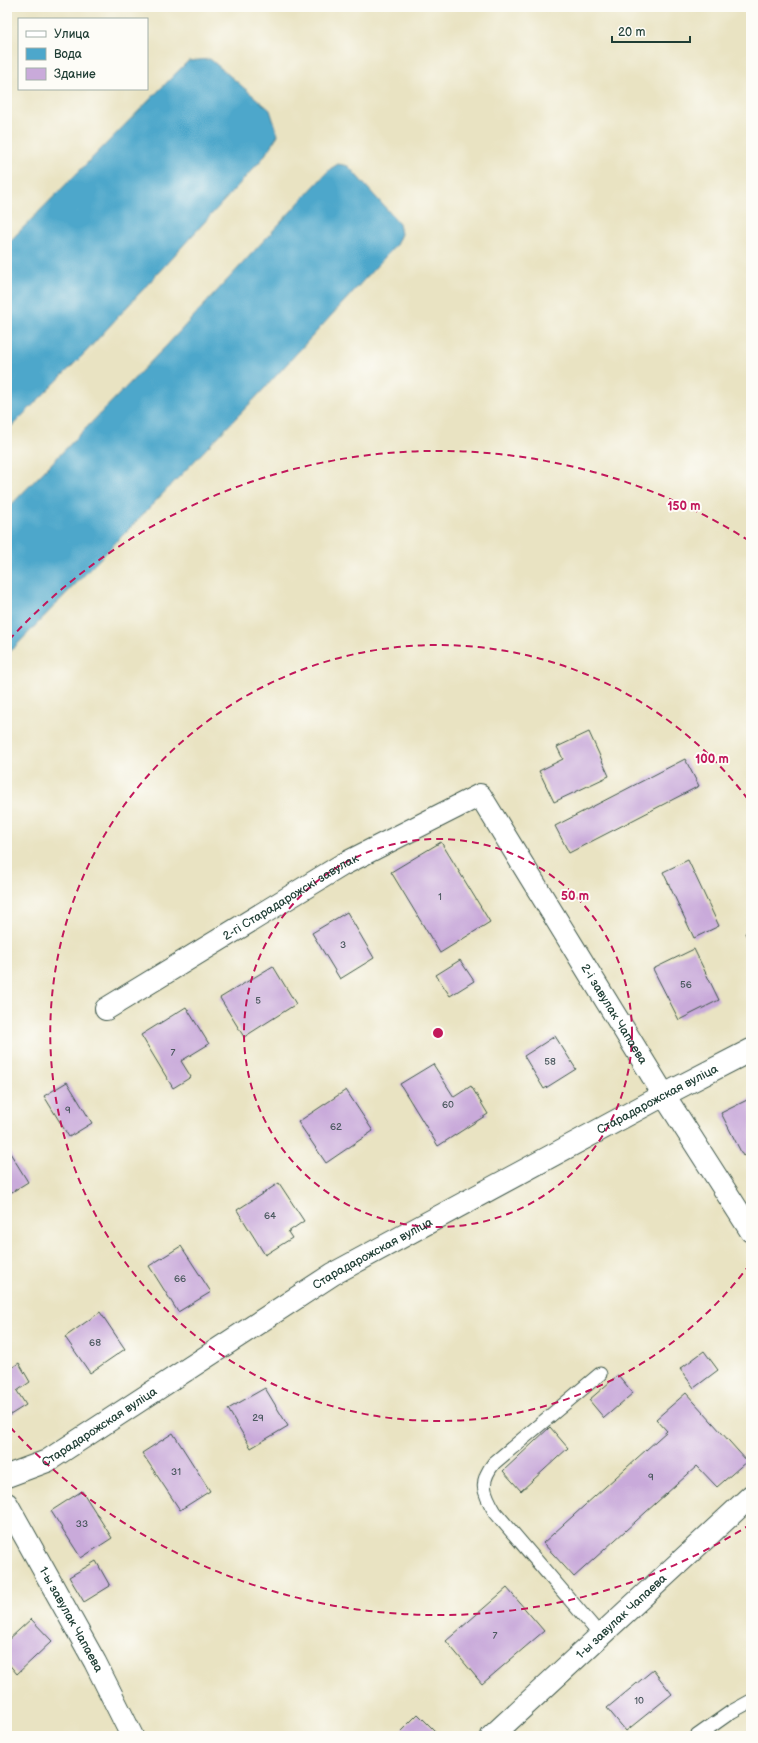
<svg xmlns="http://www.w3.org/2000/svg" width="758" height="1743" viewBox="0 0 758 1743" font-family="'Balsamiq Sans',sans-serif">
<style>
.water{fill:#4da7cb;stroke:#367280}
.building{fill:#c9aada}
.lines{fill:none;stroke-linecap:round;stroke-linejoin:round}
.lane-casing{stroke:#3d5649;stroke-width:15}
.street-casing{stroke:#3d5649;stroke-width:24}
.lane{stroke:#fff;stroke-width:13}
.street{stroke:#fff;stroke-width:22}
.ring{fill:none;stroke:#c2185b;stroke-width:2;stroke-dasharray:7 5}
.labels{text-anchor:middle;dominant-baseline:central;stroke-width:4;stroke-linejoin:round;paint-order:stroke}
.number-label{font-size:10px;fill:#4a585e}
.street-label{font-size:12px;fill:#1f3d34;stroke:#fdfcf7}
.centre{fill:#c2185b;stroke:#fdfcf7;stroke-width:2}
.ring-label{font-size:12px;text-anchor:middle;font-weight:bold;fill:#c2185b;stroke:#fdfcf7;stroke-width:4;stroke-linejoin:round;paint-order:stroke}
</style>
<rect width="100%" height="100%" fill="#fdfcf7"/>
<filter id="ink" filterUnits="userSpaceOnUse"><feTurbulence type="fractalNoise" baseFrequency=".025" numOctaves="2"/><feDisplacementMap in="SourceGraphic" scale="8" xChannelSelector="R" yChannelSelector="G"/><feConvolveMatrix kernelMatrix="1 2 1 2 8 2 1 2 1" color-interpolation-filters="sRGB"/></filter>
<filter id="wash" filterUnits="userSpaceOnUse"><feTurbulence type="fractalNoise" baseFrequency=".012" numOctaves="4" result="noise"/><feDisplacementMap in="SourceGraphic" scale="16" xChannelSelector="R" yChannelSelector="G"/><feGaussianBlur stdDeviation="0.9" result="paint"/><feColorMatrix in="noise" values="0 0 0 0 0 0 0 0 0 0 0 0 0 0 0 0 0 1.4 0 .05"/><feComposite in="paint" operator="in"/></filter>
<g filter="url(#wash)">
<rect width="100%" height="100%" fill="#e9e3c2"/>
<!-- water -->
<path class="water" d="M210,59L270,110L278,135L263,158L85,353L7,431V244L188,61Z
M338,164L348,166L399,223L401,234L396,245L263,390L7,655V509L168,344L330,169Z"/>
<g id="blocks">
<!-- building -->
<path class="building" d="M589,732L609,776L554,802L539,771L563,759L557,747Z
M685,759L699,786L569,853L555,826Z
M441,842L490,922L440,953L391,872Z
M688,860L719,926L694,938L663,872Z
M347,912L374,958L340,979L312,933Z
M751,930V946L745,933Z
M694,949L719,1000L679,1020L653,969Z
M460,960L474,981L450,996L436,975Z
M273,966L296,1004L244,1037L220,998Z
M186,1007L209,1044L181,1061L191,1077L173,1088L141,1035Z
M555,1036L576,1069L544,1089L524,1056Z
M433,1064L454,1097L471,1086L488,1114L438,1146L400,1084Z
M67,1082L92,1123L69,1137L44,1096Z
M346,1090L373,1131L326,1163L298,1122Z
M751,1098V1151L743,1156L721,1113Z
M7,1148L28,1182L7,1195Z
M279,1183L304,1221L288,1232L292,1238L265,1255L237,1210Z
M181,1246L211,1292L178,1312L149,1266Z
M100,1312L125,1349L90,1373L65,1337Z
M704,1351L718,1370L694,1388L680,1369Z
M19,1363L30,1382L17,1391L26,1405L7,1417V1371Z
M618,1375L633,1393L604,1418L589,1400Z
M265,1388L288,1426L251,1448L228,1409Z
M686,1393L747,1461L717,1487L697,1466L574,1577L543,1543L667,1431L656,1419Z
M550,1427L568,1448L521,1491L503,1471Z
M173,1433L210,1491L180,1510L142,1453Z
M82,1491L112,1538L81,1558L51,1511Z
M96,1561L110,1586L84,1602L69,1577Z
M507,1588L544,1631L482,1684L446,1641Z
M31,1619L52,1641L17,1674L7,1662V1641Z
M653,1670L672,1694L626,1731L607,1708Z
M418,1714L440,1736H406L401,1731Z"/>
</g>
</g>
<g filter="url(#ink)">
<use href="#blocks" fill-opacity="0" stroke="#3d5649" stroke-width="1"/>
<g class="lines">
<defs>
<path id="lane" d="M600,1374L494,1463C479,1482 483,1492 495,1512L601,1636
M697,1736L731,1712L751,1701"/>
<g id="street">
<path id="s1" d="M106,1009L342,865L480,795L664,1095L751,1231"/>
<path id="s2" d="M7,1476L47,1461L333,1274L664,1095L751,1050"/>
<path id="s3" d="M7,1504L95,1662L132,1736"/>
<path id="s4" d="M492,1736L751,1496"/>
</g>
</defs>
<!-- lane casing -->
<use href="#lane" class="lane-casing"/>
<!-- street casing -->
<use href="#street" class="street-casing"/>
<!-- lane -->
<use href="#lane" class="lane"/>
<!-- street -->
<use href="#street" class="street"/>
</g>
</g>
<!-- distance rings -->
<g class="ring">
<circle cx="438" cy="1033" r="194"/>
<path d="M750 1264A388 388 0 1 1 750 802"/>
<path d="M751 1524A582 582 0 0 1 9 1426M9 640A582 582 0 0 1 751 542"/>
</g>
<g class="labels">
<!-- number labels -->
<g class="number-label">
<text x="440" y="897">1</text>
<text x="343" y="945">3</text>
<text x="686" y="985">56</text>
<text x="258" y="1001">5</text>
<text x="173" y="1053">7</text>
<text x="550" y="1062">58</text>
<text x="448" y="1105">60</text>
<text x="68" y="1110">9</text>
<text x="336" y="1127">62</text>
<text x="270" y="1216">64</text>
<text x="180" y="1279">66</text>
<text x="95" y="1343">68</text>
<text x="258" y="1418">29</text>
<text x="176" y="1472">31</text>
<text x="651" y="1477">9</text>
<text x="82" y="1524">33</text>
<text x="495" y="1636">7</text>
<text x="639" y="1701">10</text>
</g>
<!-- street labels -->
<g class="street-label">
<text stroke="none"><textPath href="#s1" startOffset="216">2-гі Старадарожскі завулак</textPath></text>
<text stroke="none"><textPath href="#s1" startOffset="688">2-і завулак Чапаева</textPath></text>
<text stroke="none"><textPath href="#s2" startOffset="753">Старадарожская вуліца</textPath></text>
<text stroke="none"><textPath href="#s2" startOffset="429">Старадарожская вуліца</textPath></text>
<text stroke="none"><textPath href="#s2" startOffset="105">Старадарожская вуліца</textPath></text>
<text stroke="none"><textPath href="#s4" startOffset="176">1-ы завулак Чапаева</textPath></text>
<text stroke="none"><textPath href="#s3" startOffset="132">1-ы завулак Чапаева</textPath></text>
</g>
</g>
<circle cx="438" cy="1033" r="6" class="centre"/>
<g class="ring-label">
<text x="684" y="510">150 m</text>
<text x="712" y="763">100 m</text>
<text x="575" y="900">50 m</text>
</g>
<!-- margin -->
<rect width="758" height="1743" fill="none" stroke="#fdfcf7" stroke-width="24"/>
<!-- legend -->
<rect x="18" y="18" width="130" height="72" fill="#fdfcf7" stroke="#a4b0a9"/>
<rect x="26" y="31" width="20" height="6" fill="#ffffff" stroke="#a4b0a9"/>
<text x="54" y="38" font-size="12" fill="#1f3d34">Улица</text>
<rect x="26" y="48" width="20" height="12" fill="#4da7cb" stroke="#a4b0a9"/>
<text x="54" y="58" font-size="12" fill="#1f3d34">Вода</text>
<rect x="26" y="68" width="20" height="12" fill="#c9aada" stroke="#a4b0a9"/>
<text x="54" y="78" font-size="12" fill="#1f3d34">Здание</text>
<!-- scale -->
<path d="M612 36v6h78v-6" fill="none" stroke="#1f3d34" stroke-width="2"/>
<text x="618" y="36" font-size="12" fill="#1f3d34" stroke="#fdfcf7" stroke-width="3" paint-order="stroke">20 m</text>
</svg>
